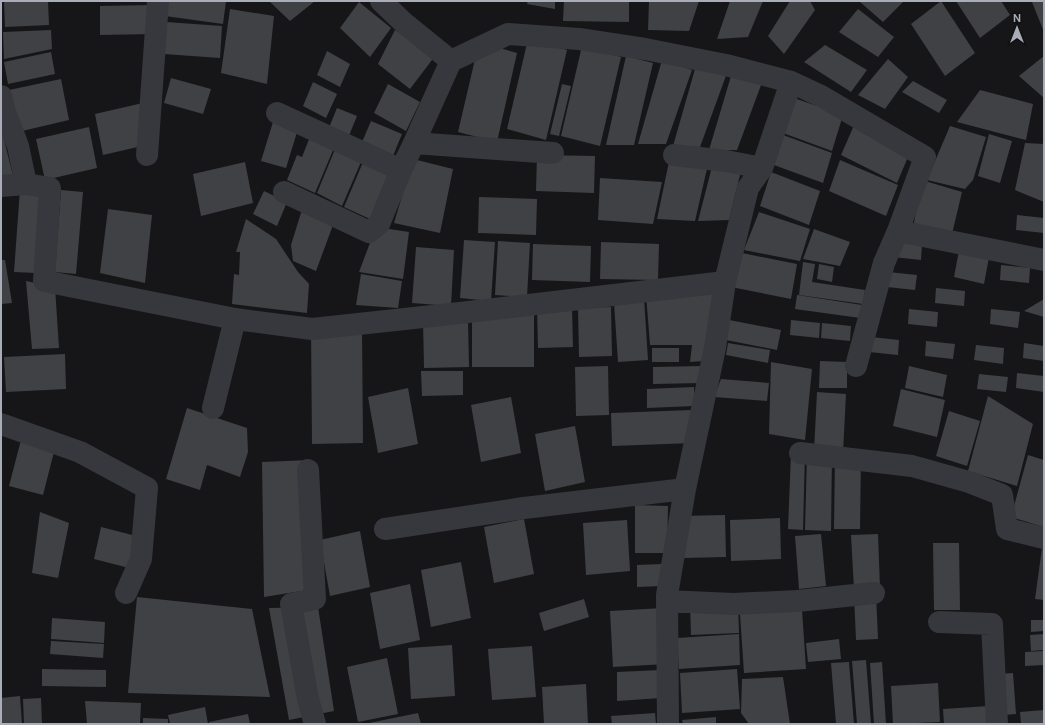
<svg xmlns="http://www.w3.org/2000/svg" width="1045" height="725" viewBox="0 0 1045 725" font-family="'DM Sans',sans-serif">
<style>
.building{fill:#404145}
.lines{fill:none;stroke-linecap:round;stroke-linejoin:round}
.minor{stroke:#37383d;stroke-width:22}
</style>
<rect width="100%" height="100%" fill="#161618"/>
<!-- building -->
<path class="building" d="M4,1H48L49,25L5,27Z
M167,1H226L223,24L165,16Z
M269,1H315L290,21Z
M528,1H555V9L527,4Z
M564,1H629V22L563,21Z
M649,1H699L689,31L648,30Z
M730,1H763L748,37L717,39Z
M790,1H810L815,10L784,54L768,36Z
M859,1H904L883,22Z
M941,1L975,53L945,76L911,24Z
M956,1H1001L1010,15L980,38Z
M1034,1H1044V32L1032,2Z
M359,2L391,28L370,57L340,28Z
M153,5V34L100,35V6Z
M230,9L274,16L267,84L221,73Z
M858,9L894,37L878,57L839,32Z
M166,22L222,26L220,58L164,54Z
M51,30L52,49L4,59L3,32Z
M395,30L435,56L410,89L378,64Z
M528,39L567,50L546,140L507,129Z
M479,42L517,53L497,142L458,132Z
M825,45L867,70L851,92L804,62Z
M582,46L621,57L600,146L561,136Z
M327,51L350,64L340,87L317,75Z
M51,52L55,74L8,84L4,62Z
M626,56L653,63L634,145H606Z
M1044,56V98L1019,76Z
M888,59L908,77L885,109L858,95Z
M662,60L692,70L666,144H638Z
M697,62L727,73L700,147L673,146Z
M734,66L764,77L737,150H709Z
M171,78L211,89L203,114L164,103Z
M61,79L69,120L18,132L9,90Z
M913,81L947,100L939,113L902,92Z
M313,82L337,94L326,118L303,106Z
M388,84L420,102L406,131L374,113Z
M562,84L571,86L559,136L550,134Z
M980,90L1033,104L1026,140L957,122Z
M794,98L843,115L832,151L783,133Z
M147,102L155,143L103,155L95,114Z
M337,108L357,116L348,138L328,130Z
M371,121L402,134L393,156L362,142Z
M273,122L298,129L286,168L261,161Z
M855,123L911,150L897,183L841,155Z
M950,126L986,137L973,180L965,189L927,180Z
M1,127L14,180L1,182Z
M89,127L97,168L45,180L36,139Z
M312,132L336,143L315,193L287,180L297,155L302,157Z
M989,134L1012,141L1000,183L978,176Z
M783,135L832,153L823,183L774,165Z
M338,142L364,155L342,206L317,193Z
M1025,143L1044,144V202L1015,190Z
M366,155L391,168L370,219L344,207Z
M537,155L595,156L594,193L536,191Z
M670,157L709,160L695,221L657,219Z
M413,159L453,169L440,233L394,223Z
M714,159L742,167L729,220L698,221Z
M840,160L898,185L886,216L829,191Z
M245,162L253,203L201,216L193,174Z
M771,172L820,191L809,225L760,206Z
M600,178L662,182L653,224L598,220Z
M925,181L962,192L952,234L914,223L918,200Z
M20,189L42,191L36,273L14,272Z
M61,190L83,192L76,274L55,272Z
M264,191L287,202L277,226L253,214Z
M479,197L537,199L536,235L478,233Z
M304,203L336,217L316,271L293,261L291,245Z
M108,209L152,215L145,283L100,273Z
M759,212L810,229L800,261L744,250Z
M1017,215L1044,218V233L1016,230Z
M246,219L276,239L298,272L309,284L307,313L232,304L234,274L239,275L240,252H236Z
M376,227L409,232L403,279L359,272Z
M814,229L850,242L840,266L803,259Z
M464,240L495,242L491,301L460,298Z
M498,241L530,243L527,297L495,295Z
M601,242L659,244L658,280L600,279Z
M894,242L922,245L921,260L893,257Z
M533,244L591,246L590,282L532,280Z
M960,245L990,252L984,284L954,277Z
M416,247L454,250L451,306L412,303Z
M737,252L797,264L791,299L731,287Z
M1,260H5L12,303L1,304Z
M803,262L815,264L812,282L865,290L863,304L799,295Z
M819,264L834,267L832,282L817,279Z
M1001,265L1030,268L1029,283L1000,280Z
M888,272L917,275L915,290L887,287Z
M361,274L402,281L398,308L356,305Z
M26,281L55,287L59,348L32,349Z
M714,287L705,361L690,362L692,345H650L646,294Z
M936,288L965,291L964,306L935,303Z
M797,295L862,305L860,318L795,309Z
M644,298L648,360L618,362L614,303Z
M1044,299V317L1024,311Z
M537,307H572L573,347L538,348Z
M611,307L612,356L579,357L578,308Z
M909,309L938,312L937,327L908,324Z
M991,309L1020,312L1018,328L990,324Z
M534,314V367H472V320Z
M468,319L469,367L424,368L423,320Z
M729,320L781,330L777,350L726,340Z
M791,320L820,323L819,338L790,335Z
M822,323L851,326L850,341L821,338Z
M362,329L363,443L312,444L311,330Z
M871,337L899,340L898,355L869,352Z
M926,341L955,344L953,359L925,356Z
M728,343L770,350L768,363L726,355Z
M1024,343L1044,346V361L1023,358Z
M976,345L1004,348L1003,364L974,360Z
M652,348H679V362H652Z
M65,354L66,389L6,392L4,357Z
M820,361L847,362V388H819Z
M771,362L812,369L805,440L769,434Z
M608,366L609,415L576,416L575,367Z
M702,366V383L653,384V367Z
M909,366L947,375L943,397L905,388Z
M421,371H463V395L422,396Z
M1017,373L1044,376V392L1016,388Z
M979,374L1008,377L1006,392L977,389Z
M721,379L769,383L767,401L714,397Z
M694,387V406L647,408V389Z
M408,388L418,444L378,453L368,397Z
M901,389L945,400L937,437L893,426Z
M817,392L846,394L843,453L814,451Z
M988,396L1033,424L1017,486L968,471Z
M511,397L521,453L481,462L471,405Z
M187,408L247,428L248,452L240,477L207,465L200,490L166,479Z
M692,410L693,443L612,446L611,413Z
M949,411L980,421L967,466L936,456Z
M575,426L585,482L545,491L535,434Z
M21,440L55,448L43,495L9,486Z
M791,453H805L803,530L788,529Z
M807,454L832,455L831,531L805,530Z
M835,455H861L860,529H834Z
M1028,455L1044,460V527L1011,517Z
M311,460L314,589L264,597L262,462Z
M635,505L668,506L667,553H635Z
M40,512L69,523L58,578L32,573Z
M725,515L726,557L683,558L682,516Z
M780,518L781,559L731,561L730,520Z
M524,519L534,574L494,583L484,527Z
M627,520L630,571L586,575L583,523Z
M101,527L140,537L133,569L94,559Z
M360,531L370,587L330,596L320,540Z
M821,534L826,586L799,589L795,536Z
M878,534L880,588L854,589L851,535Z
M933,543H959L960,610H934Z
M1042,548L1044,549V600L1035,599Z
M461,562L471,618L431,627L421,570Z
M662,564V586L637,587V565Z
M410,584L420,640L380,649L370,593Z
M876,594L878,639L856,640L854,595Z
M137,597L252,609L270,697L128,693Z
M584,599L589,617L544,631L539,613Z
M738,603L739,633L691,635L690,604Z
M318,607L334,711L289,720L269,608Z
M663,608L666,664L613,667L610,611Z
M802,610L806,669L744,673L740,614Z
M52,618L105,622L104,643L51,639Z
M1031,620H1044V631L1031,632Z
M739,634L740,665L679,669L677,638Z
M1044,634V650L1031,651L1030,635Z
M839,639L841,659L808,662L806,643Z
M51,641L104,644L103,658L50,654Z
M452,645L455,696L411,699L408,648Z
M532,646L536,697L492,700L488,649Z
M1044,651V665L1025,666V652Z
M387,658L398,714L358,722L347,667Z
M866,660L871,724H857L852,661Z
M849,662L854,724H836L831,663Z
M882,662L886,724H874L870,663Z
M42,669L106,670V687L42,686Z
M737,669L740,709L682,713L680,673Z
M661,670V698L617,701V672Z
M1013,673L1016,714L1003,715L999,674Z
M783,677L790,724H749L741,713L742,679Z
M938,683L940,722L893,724L891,686Z
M586,684L588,724H544L542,687Z
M20,696L22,724H1V698Z
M41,698L42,724H24L23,699Z
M85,701L141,703L140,724H87Z
M989,706L990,724H944L943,709Z
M205,707L208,724H170L168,715Z
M1044,710V724H1021L1020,712Z
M418,713L421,724H370L369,723Z
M655,713L656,724H612L611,716Z
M248,714L250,724H209V722Z
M716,717V724H683L682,720Z
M143,718L168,719V724H143Z"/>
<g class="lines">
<!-- minor -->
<path class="minor" d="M381,1L403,22L451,61
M1,96L5,112L18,146L26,184L50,188L44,281L235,319L312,329L460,313L725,282
M277,113L401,170L414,143L553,153
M414,143L451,61L508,34L579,39L645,49L726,65L791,82L821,96L925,157L898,231L1044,260
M147,155L158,1
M674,155L726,161L762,168
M1,186L26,184
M284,192L369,232L379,224L401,170
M856,366L884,263L898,231
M213,408L235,319
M1,424L80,452L147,488L141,559L126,593
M800,453L912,466L969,482L1002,495L1007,529L1044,538
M308,470L315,599L291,604L308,699L315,724
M385,529L524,508L685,489
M667,601L733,604L797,601L874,593
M939,622L992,624L997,724
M668,724L667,595L685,489L715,348L725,282L748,188L762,168L791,82"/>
</g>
<!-- border -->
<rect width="1045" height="725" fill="none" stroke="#a8adb8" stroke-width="4"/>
<!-- north arrow -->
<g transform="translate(1017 28)" stroke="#111113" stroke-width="3" paint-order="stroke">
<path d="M0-3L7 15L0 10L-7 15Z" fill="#a8adb8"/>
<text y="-6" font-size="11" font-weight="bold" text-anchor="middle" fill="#a8adb8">N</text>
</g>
</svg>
